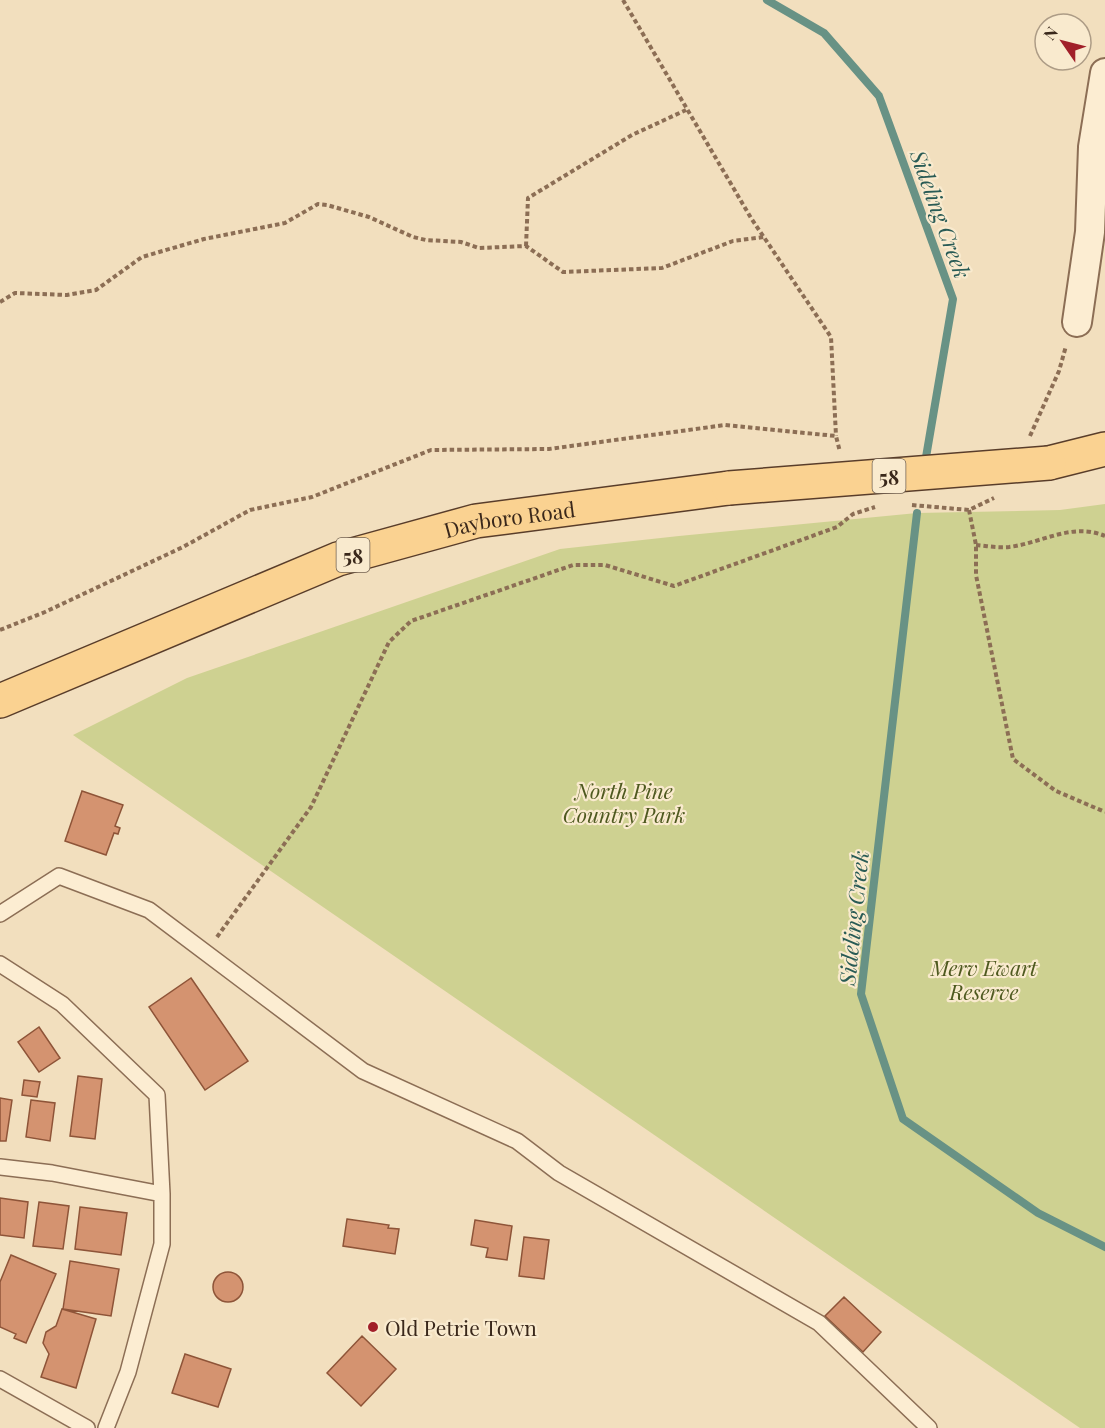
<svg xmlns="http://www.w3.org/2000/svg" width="1105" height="1428" viewBox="0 0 1105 1428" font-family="'Playfair Display',serif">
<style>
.green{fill:#ced191}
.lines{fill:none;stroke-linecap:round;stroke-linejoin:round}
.stream{stroke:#689285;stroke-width:8}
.building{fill:#d49370;stroke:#8e5438;stroke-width:1.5}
.lane-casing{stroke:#8c6e55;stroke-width:18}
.street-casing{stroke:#8c6e55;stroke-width:32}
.primary-casing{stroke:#593d2a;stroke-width:36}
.path{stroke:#8c6e55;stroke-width:4;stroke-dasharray:4.5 3;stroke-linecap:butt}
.lane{stroke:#fcedd2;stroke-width:15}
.street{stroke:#fcedd2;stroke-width:28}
.primary{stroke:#fad291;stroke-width:33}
.primary-bridge-casing{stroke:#593d2a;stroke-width:36;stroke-linecap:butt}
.primary-bridge{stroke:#fad291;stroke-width:33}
.poi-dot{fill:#a11f29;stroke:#f9eace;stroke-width:2}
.labels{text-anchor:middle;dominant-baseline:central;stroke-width:4.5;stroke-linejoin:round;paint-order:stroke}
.shield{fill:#f9eace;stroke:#736251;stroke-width:1.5}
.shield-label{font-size:20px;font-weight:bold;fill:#3a281b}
.street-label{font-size:21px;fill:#3a281b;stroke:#f9eace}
.park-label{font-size:21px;font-style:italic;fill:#4e591f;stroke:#f9eace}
.poi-label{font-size:21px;fill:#3a281b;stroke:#f9eace;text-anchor:start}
.water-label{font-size:22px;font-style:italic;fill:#295b55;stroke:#f9eace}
</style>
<rect width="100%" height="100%" fill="#f2dfbe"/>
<!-- green -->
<path class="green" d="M1105,504V1428H1080L73,735L187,678L560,549L679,536L917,513L1060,510Z"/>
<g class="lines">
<!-- stream -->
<path class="stream" d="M767,0L824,33L879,96L953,299L925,463
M917,513L861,994L903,1119L1038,1213L1105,1247"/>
</g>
<!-- building -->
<path class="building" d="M82,791L123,805L115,826L120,828L118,834L114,833L106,855L65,841Z
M191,978L248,1061L205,1090L149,1007Z
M39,1027L60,1058L39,1072L18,1042Z
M78,1076L102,1079L95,1139L70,1136Z
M24,1080L40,1082L37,1097L22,1095Z
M0,1098L12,1100L6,1141H0Z
M31,1100L55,1103L50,1141L26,1137Z
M0,1198L28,1202L24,1238L0,1235Z
M39,1202L69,1206L63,1249L33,1246Z
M80,1207L127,1213L121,1255L75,1249Z
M347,1219L389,1225L388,1228L399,1229L395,1254L343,1246Z
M475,1220L512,1226L507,1260L486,1257L488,1248L471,1245Z
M524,1237L549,1240L544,1279L519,1276Z
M11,1255L56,1274L26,1343L14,1338L16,1334L0,1327V1282Z
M70,1261L119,1269L111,1316L63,1309Z
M213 1287a15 15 0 1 1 30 0a15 15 0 1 1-30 0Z
M844,1297L881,1332L863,1352L825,1316Z
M62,1309L96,1319L76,1388L41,1377L49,1354L43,1343L46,1332L56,1326Z
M362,1336L396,1369L361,1406L327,1373Z
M185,1354L231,1369L218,1407L172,1393Z"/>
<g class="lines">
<defs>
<path id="lane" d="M0,914L59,876L149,910L363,1071L517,1141L559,1173L819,1323L929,1428
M0,964L62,1004L157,1095L162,1194V1244L128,1372L106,1428
M0,1167L52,1173L162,1194
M0,1379L87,1428"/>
<path id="street" d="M1077,322L1090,232L1093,147L1105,73"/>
<g id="primary">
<path d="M1049,463L1105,449"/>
<path id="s1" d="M0,701L338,559L476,521L729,488"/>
</g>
</defs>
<!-- lane casing -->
<use href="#lane" class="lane-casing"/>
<!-- street casing -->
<use href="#street" class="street-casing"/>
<!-- primary casing -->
<use href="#primary" class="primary-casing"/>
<!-- path -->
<path class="path" d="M623,0L751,218L831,337L836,436
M526,246L528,198L632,135L686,110
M0,302L15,293L67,295L96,290L142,257L204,239L285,223L318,204L327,205L369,217L413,237L426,240L461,242L479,248L526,246L563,272L662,268L733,241L764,237
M1030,436L1059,371L1066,346
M912,505L969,510L994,498
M969,510L976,545V575L1013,759L1056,791L1105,812
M976,545C987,546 999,548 1009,547C1042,543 1072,522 1105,536
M0,630L45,612L183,547L250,510L312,497L431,450L549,449L725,425L836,436L840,452
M217,937L311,807L389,642L411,621L573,565H605L674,586L837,527L853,514L875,507"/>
<!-- lane -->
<use href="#lane" class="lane"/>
<!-- street -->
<use href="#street" class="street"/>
<!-- primary -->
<use href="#primary" class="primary"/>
<defs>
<path id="primary-bridge" d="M729,488L1049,463"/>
</defs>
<!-- primary-bridge casing -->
<use href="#primary-bridge" class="primary-bridge-casing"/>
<!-- primary-bridge -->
<use href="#primary-bridge" class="primary-bridge"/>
</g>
<!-- markers -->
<circle class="poi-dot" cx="373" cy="1327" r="6"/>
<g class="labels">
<!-- shield labels -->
<g class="shield">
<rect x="872.5" y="459" width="33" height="34" rx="4.5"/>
<rect x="336.5" y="538" width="33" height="34" rx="4.5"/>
</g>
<g class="shield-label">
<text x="889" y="476">58</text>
<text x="353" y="555">58</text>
</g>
<!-- street labels -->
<g class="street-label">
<text stroke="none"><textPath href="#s1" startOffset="543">Dayboro Road</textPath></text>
</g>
<!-- park labels -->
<g class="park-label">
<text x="624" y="790">North Pine<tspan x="624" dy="24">Country Park</tspan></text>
<text x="984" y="967">Merv Ewart<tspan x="984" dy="24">Reserve</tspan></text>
</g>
<!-- poi labels -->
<g class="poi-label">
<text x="385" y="1327">Old Petrie Town</text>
</g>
<!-- water labels -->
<g class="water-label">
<text transform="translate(941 214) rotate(70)">Sideling Creek</text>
<text transform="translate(853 918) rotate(-84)">Sideling Creek</text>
</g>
</g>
<!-- north arrow -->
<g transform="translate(1063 42) rotate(305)"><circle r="28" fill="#f9eace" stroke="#ad9c86" stroke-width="1.5"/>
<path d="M0-4.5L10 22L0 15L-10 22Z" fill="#a11f29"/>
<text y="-9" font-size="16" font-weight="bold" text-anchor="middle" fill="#3a281b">N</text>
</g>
</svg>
